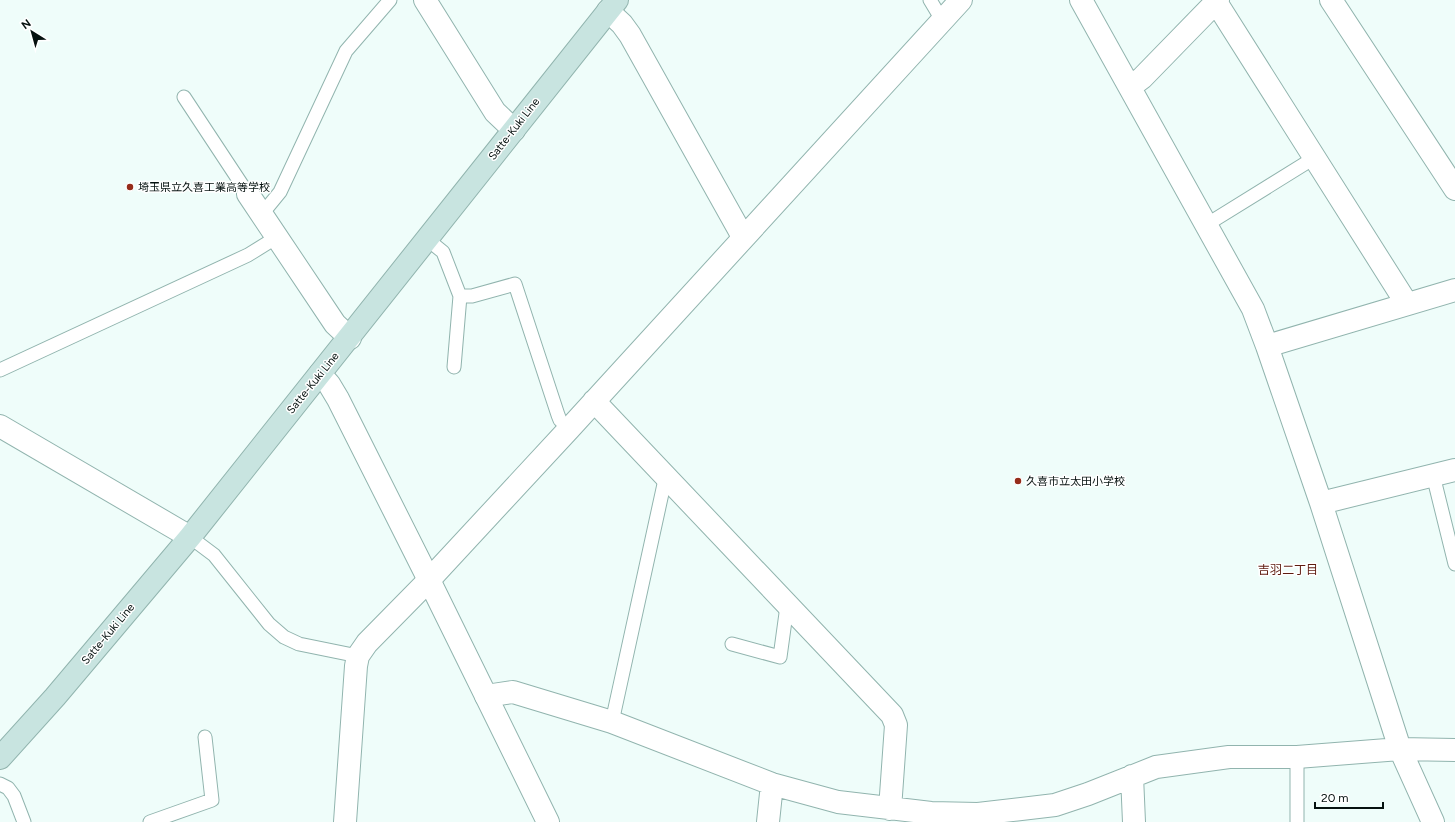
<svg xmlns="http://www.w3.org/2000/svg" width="1455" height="822" viewBox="0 0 1455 822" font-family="Figtree,'Noto Sans JP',sans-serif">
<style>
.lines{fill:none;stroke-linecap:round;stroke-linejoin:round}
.service-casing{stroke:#91b4ae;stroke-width:15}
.minor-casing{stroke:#91b4ae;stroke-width:24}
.tertiary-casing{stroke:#91b4ae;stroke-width:24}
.secondary-casing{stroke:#91b4ae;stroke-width:24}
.service{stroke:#fff;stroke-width:13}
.minor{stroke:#fff;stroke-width:22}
.tertiary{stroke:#fff;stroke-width:22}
.secondary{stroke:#c8e4e0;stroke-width:22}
.poi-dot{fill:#952c1a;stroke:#fff;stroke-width:1.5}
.labels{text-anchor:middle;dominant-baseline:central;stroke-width:3;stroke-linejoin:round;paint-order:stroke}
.street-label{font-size:11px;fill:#05110f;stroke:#fff}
.poi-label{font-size:11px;fill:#05110f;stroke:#fff;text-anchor:start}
.neighbourhood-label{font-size:12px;fill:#5e1b0f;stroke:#fff}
</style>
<rect width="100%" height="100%" fill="#effdfa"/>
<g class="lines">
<defs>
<path id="service" d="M930,0L942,20
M184,97L248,194
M262,214L280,192L346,51L390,0
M1206,225L1314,158
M427,239L443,252L460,296H472L515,284L558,415L560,420L569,429
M454,367L460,296
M0,370L248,255L277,237
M1433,475L1455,564
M190,537L214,555L269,624L284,637L299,644L358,656
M732,644L780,657L787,606
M612,722L666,475
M0,784L8,788L14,796L24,822
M150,822L212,800L205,737
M1297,822V757"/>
<path id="minor" d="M425,0L495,112L514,130
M1081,0L1253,309L1267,346L1321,503L1400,749L1433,822
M1331,0L1455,189
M1216,2L1407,304
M608,11L622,24L630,35L743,237
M1130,87L1142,78L1218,0
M248,194L335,324L350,338
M1267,346L1455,290
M594,401C694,505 792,611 892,715L896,725L890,809
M0,426L190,537
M1321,503L1455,470
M486,696L513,692L612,722L772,784L838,802L931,813L978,814L1055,805L1088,794L1156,767L1229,757H1297L1400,749L1455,750
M1132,776L1134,822
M345,822L356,666L358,656L367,643L429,580L569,429L961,0
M768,822L772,784"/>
<path id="tertiary" d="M320,374L329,384L338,399L429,580L548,822"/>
<path id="secondary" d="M0,758L55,697L190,537L617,0"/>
</defs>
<!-- service casing -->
<use href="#service" class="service-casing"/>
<!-- minor casing -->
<use href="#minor" class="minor-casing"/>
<!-- tertiary casing -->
<use href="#tertiary" class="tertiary-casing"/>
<!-- secondary casing -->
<use href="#secondary" class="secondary-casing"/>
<!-- service -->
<use href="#service" class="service"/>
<!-- minor -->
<use href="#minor" class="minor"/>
<!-- tertiary -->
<use href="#tertiary" class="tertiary"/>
<!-- secondary -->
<use href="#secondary" class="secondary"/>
</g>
<!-- markers -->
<g class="poi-dot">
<circle cx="130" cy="187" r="4"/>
<circle cx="1018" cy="481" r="4"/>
</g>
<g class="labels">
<!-- street labels -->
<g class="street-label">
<text transform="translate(514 129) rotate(-52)">Satte-Kuki Line</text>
<text transform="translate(313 383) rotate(-51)">Satte-Kuki Line</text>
<text transform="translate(108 634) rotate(-50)">Satte-Kuki Line</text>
</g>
<!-- poi labels -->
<g class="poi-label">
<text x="138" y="187">埼玉県立久喜工業高等学校</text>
<text x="1026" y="481">久喜市立太田小学校</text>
</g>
<!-- neighbourhood labels -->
<g class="neighbourhood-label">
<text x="1288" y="570">吉羽二丁目</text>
</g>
</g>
<!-- north arrow -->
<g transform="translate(32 32) rotate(323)" stroke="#ffffff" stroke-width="3" paint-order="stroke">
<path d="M0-3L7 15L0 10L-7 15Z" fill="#05110f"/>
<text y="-6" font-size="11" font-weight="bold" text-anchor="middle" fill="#05110f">N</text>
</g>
<!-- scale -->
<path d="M1315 802v6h68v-6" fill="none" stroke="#05110f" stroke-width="2"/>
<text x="1321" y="802" font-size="12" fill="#05110f" stroke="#ffffff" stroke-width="3" paint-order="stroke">20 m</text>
</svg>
